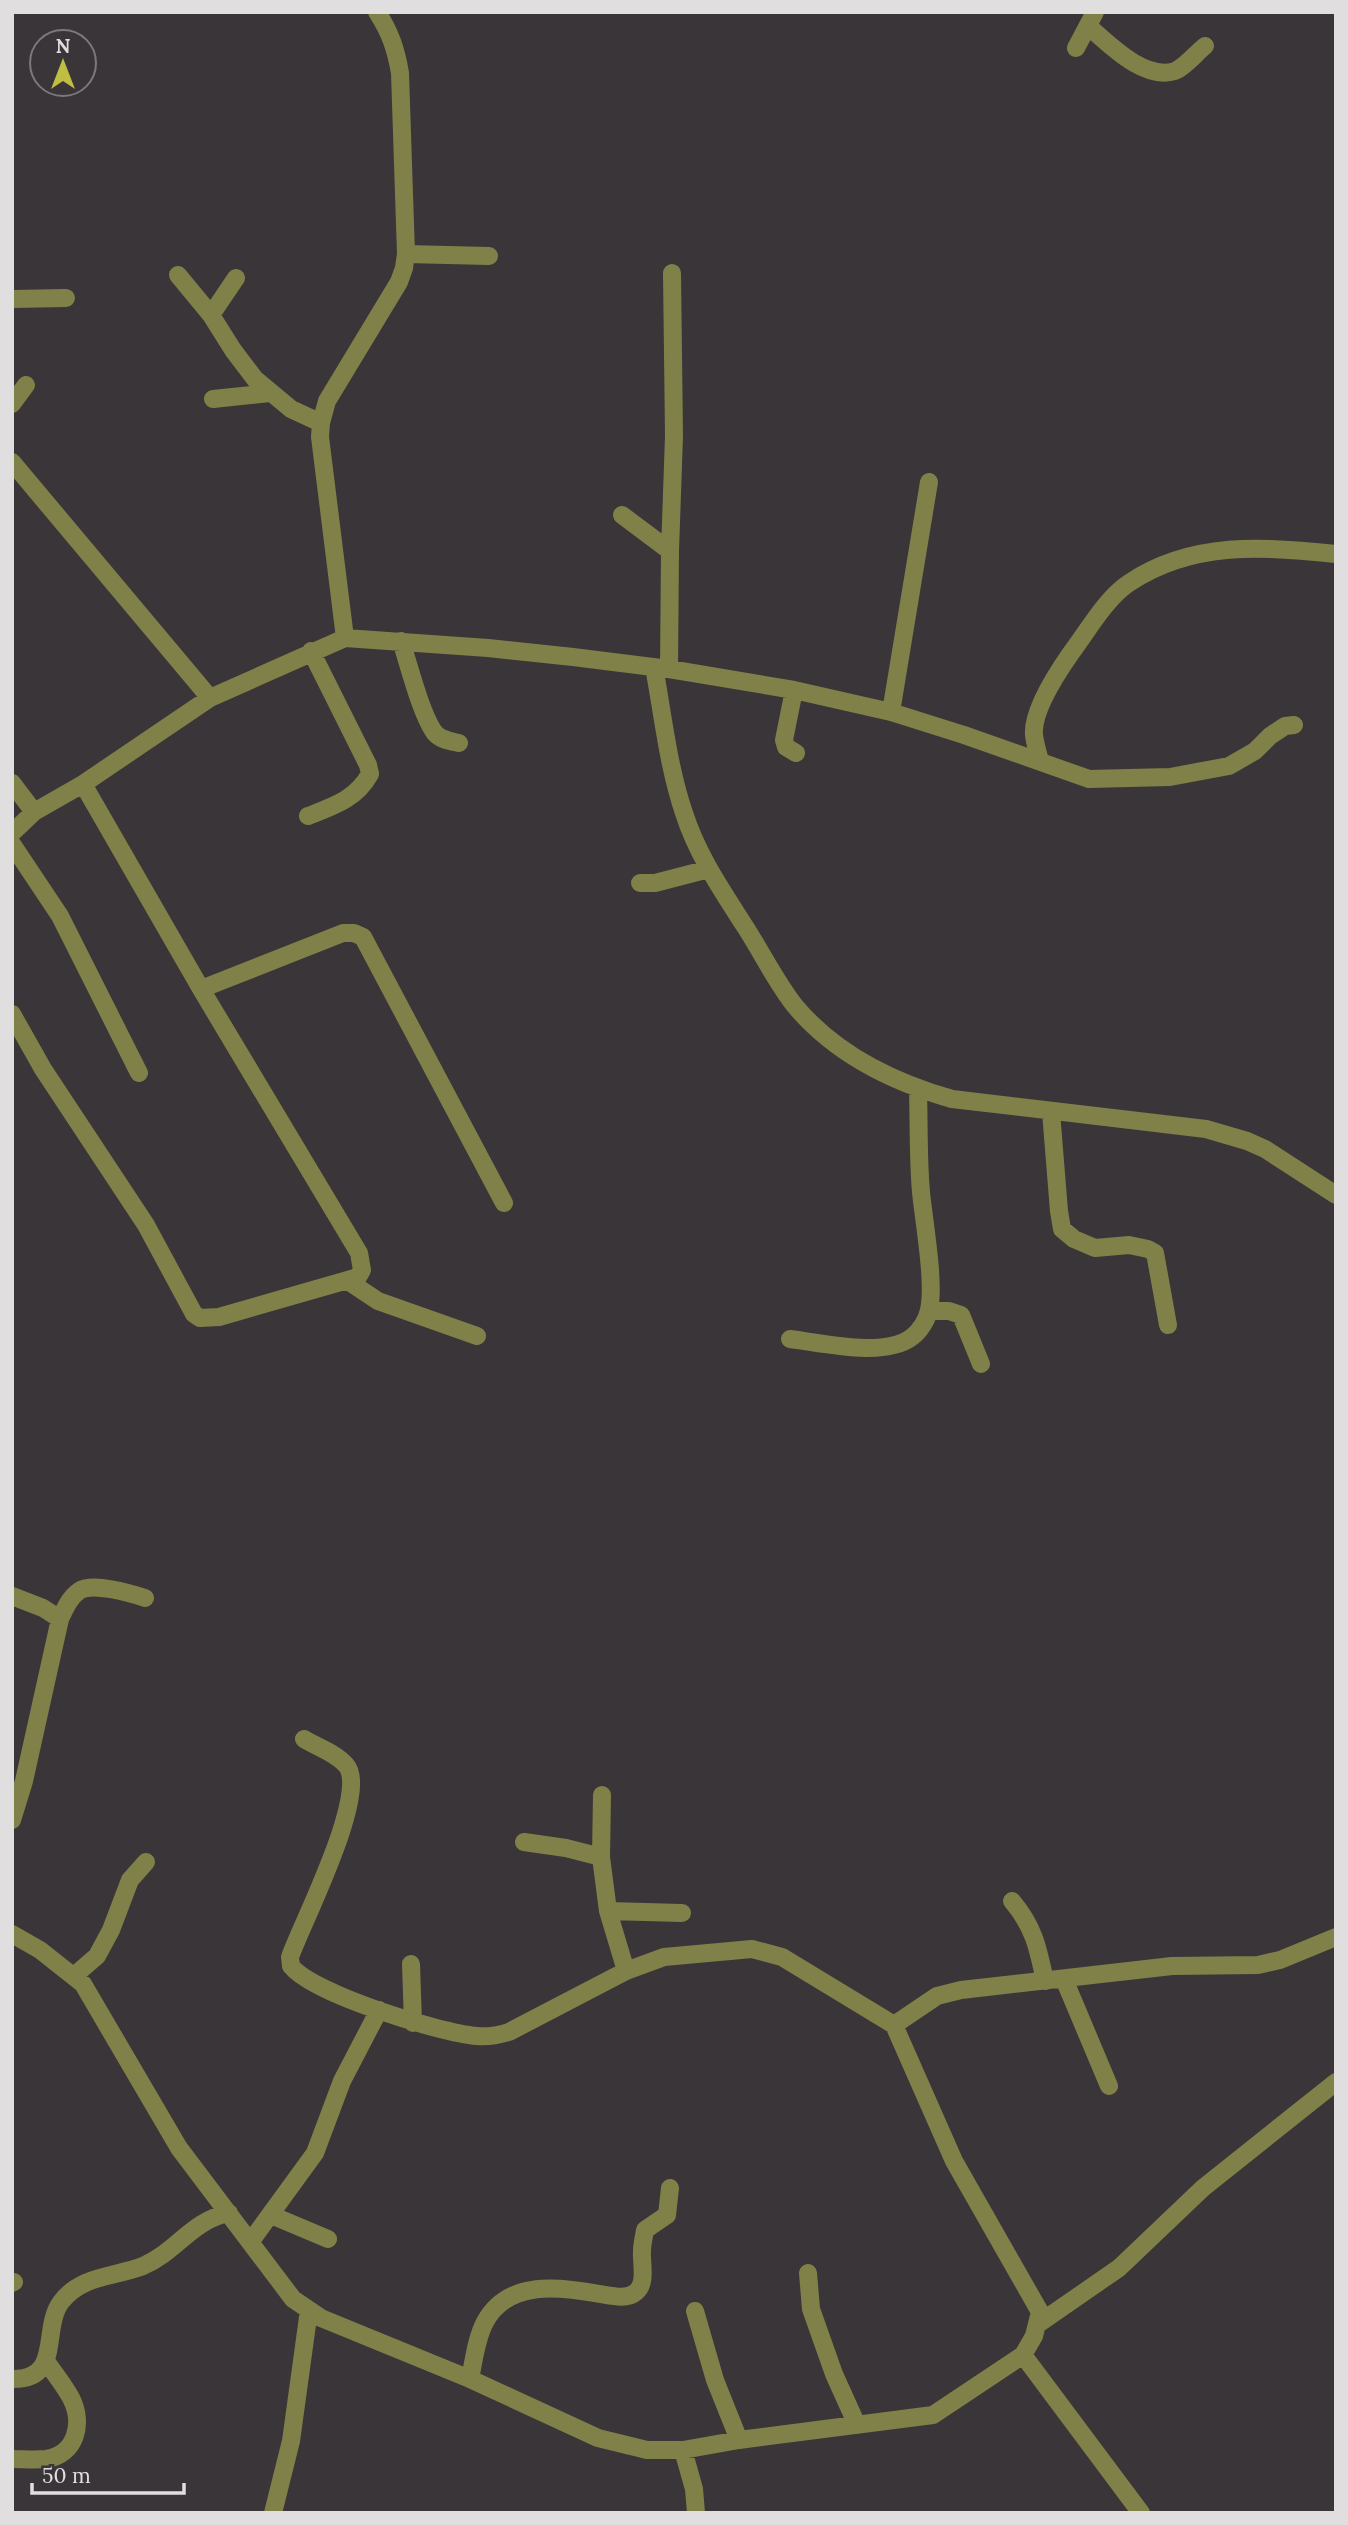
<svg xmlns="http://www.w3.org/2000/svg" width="1348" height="2525" viewBox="0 0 1348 2525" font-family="Lora,serif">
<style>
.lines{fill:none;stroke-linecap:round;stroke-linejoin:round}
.minor{stroke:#808148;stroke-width:18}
</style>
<rect width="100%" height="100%" fill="#3a3538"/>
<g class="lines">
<!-- minor -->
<path class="minor" d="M1088,26C1109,44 1144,81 1175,71C1185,67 1196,53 1205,46
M1076,48L1095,12
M406,254L489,256
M178,275L211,315L233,350L255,379L291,409L321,423
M12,299L66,298
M211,315L236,278
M213,399L270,393
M12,404L26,385
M12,462L210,698
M622,515L670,551
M345,638L320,437L321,423L327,401L399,282L404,268L406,254L400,73C396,49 390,32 377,12
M401,641C409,665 420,711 434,732C440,740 450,741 459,743
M654,667C663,715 668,766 684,813C697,854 721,889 744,925C761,951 776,982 795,1006C836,1055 892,1082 952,1099L1206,1129L1247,1141L1265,1149L1336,1195
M669,669L670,551L674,436L672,273
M794,690L784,740L786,747L796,753
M891,712L929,482
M1040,761C1038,753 1035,744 1034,735C1032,711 1057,673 1071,653C1087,632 1106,598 1129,583C1191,541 1265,546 1336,554
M12,783L34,812
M308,816C334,806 356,799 370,774L368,765L311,651
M12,833L34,812L83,784L210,698L345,638L488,648L573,657L669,669L794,690L891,712L964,735L1089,779L1170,777L1229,766L1255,751L1270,736L1285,726L1294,725
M12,844L60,916L139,1073
M640,883H655L709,869
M201,989L343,933H354L363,937L504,1203
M12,1014L43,1069L146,1225L194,1314L200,1318L219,1317L358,1277L362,1270L359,1253L201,989L83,784
M1051,1112L1059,1211L1062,1229L1074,1239L1095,1248L1129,1245L1148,1249L1155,1253L1168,1325
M348,1281L378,1301L477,1336
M929,1311H949L961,1315L981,1364
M790,1339C823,1343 885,1358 912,1337C920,1331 927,1320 929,1310C935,1282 924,1223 921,1192C918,1158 919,1124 918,1090
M12,1596L43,1608L60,1619
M304,1739C317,1747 336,1753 346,1765C370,1792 302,1923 290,1957L291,1966C313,1994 440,2033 477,2036C488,2037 499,2035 509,2032L626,1971L664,1957L752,1949L782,1957L894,2025L954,2161L1040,2312L1034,2336L1023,2355L1141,2513
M602,1795L601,1857L608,1911L626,1971
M12,1820L24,1781L60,1619C65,1609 69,1598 79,1591C92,1582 130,1593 145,1598
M524,1842L566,1848L601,1857
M1012,1901C1034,1927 1038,1948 1045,1981
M608,1911L682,1913
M12,1934L40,1950L83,1984L179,2148L293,2299L321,2318L470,2379L598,2438L647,2450H683L739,2440L933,2415L1023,2355
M411,1964L413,2023
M75,1975L97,1956L111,1930L130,1880L146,1862
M1064,1979L1109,2086
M894,2025L937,1996L961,1990L1172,1966L1258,1965L1280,1960L1336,1937
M271,2215L328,2239
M251,2241L315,2153L342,2081L379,2010
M808,2273L811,2309L834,2374L857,2425
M12,2283L14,2282
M695,2311L715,2380L739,2440
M1038,2324L1119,2268L1203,2188L1336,2082
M12,2379C63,2380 41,2329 61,2302C81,2275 115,2277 143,2266C176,2252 192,2220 229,2213
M470,2379C474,2360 476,2339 485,2322C508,2279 561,2287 600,2294C612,2296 627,2300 636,2292C647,2283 641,2263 642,2251C642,2244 644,2237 645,2230L667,2215L670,2188
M683,2450L694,2489L696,2513
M12,2459C23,2459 35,2460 46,2459C76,2455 84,2423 71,2398C64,2385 54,2373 46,2361
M273,2513L291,2441L309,2310"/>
</g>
<!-- border -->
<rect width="1348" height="2525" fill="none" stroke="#e1dee0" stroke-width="28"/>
<!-- north arrow -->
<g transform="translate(63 63)"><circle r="33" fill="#3a3538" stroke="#7d797b" stroke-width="2"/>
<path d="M0-5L12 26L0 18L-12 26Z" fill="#bfbe42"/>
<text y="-10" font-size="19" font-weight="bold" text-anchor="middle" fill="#e1dee0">N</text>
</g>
<!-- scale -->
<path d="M32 2483v10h152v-10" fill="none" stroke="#e1dee0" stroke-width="3.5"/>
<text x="42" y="2483" font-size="21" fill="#e1dee0" stroke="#3a3538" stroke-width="5" paint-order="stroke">50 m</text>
</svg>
